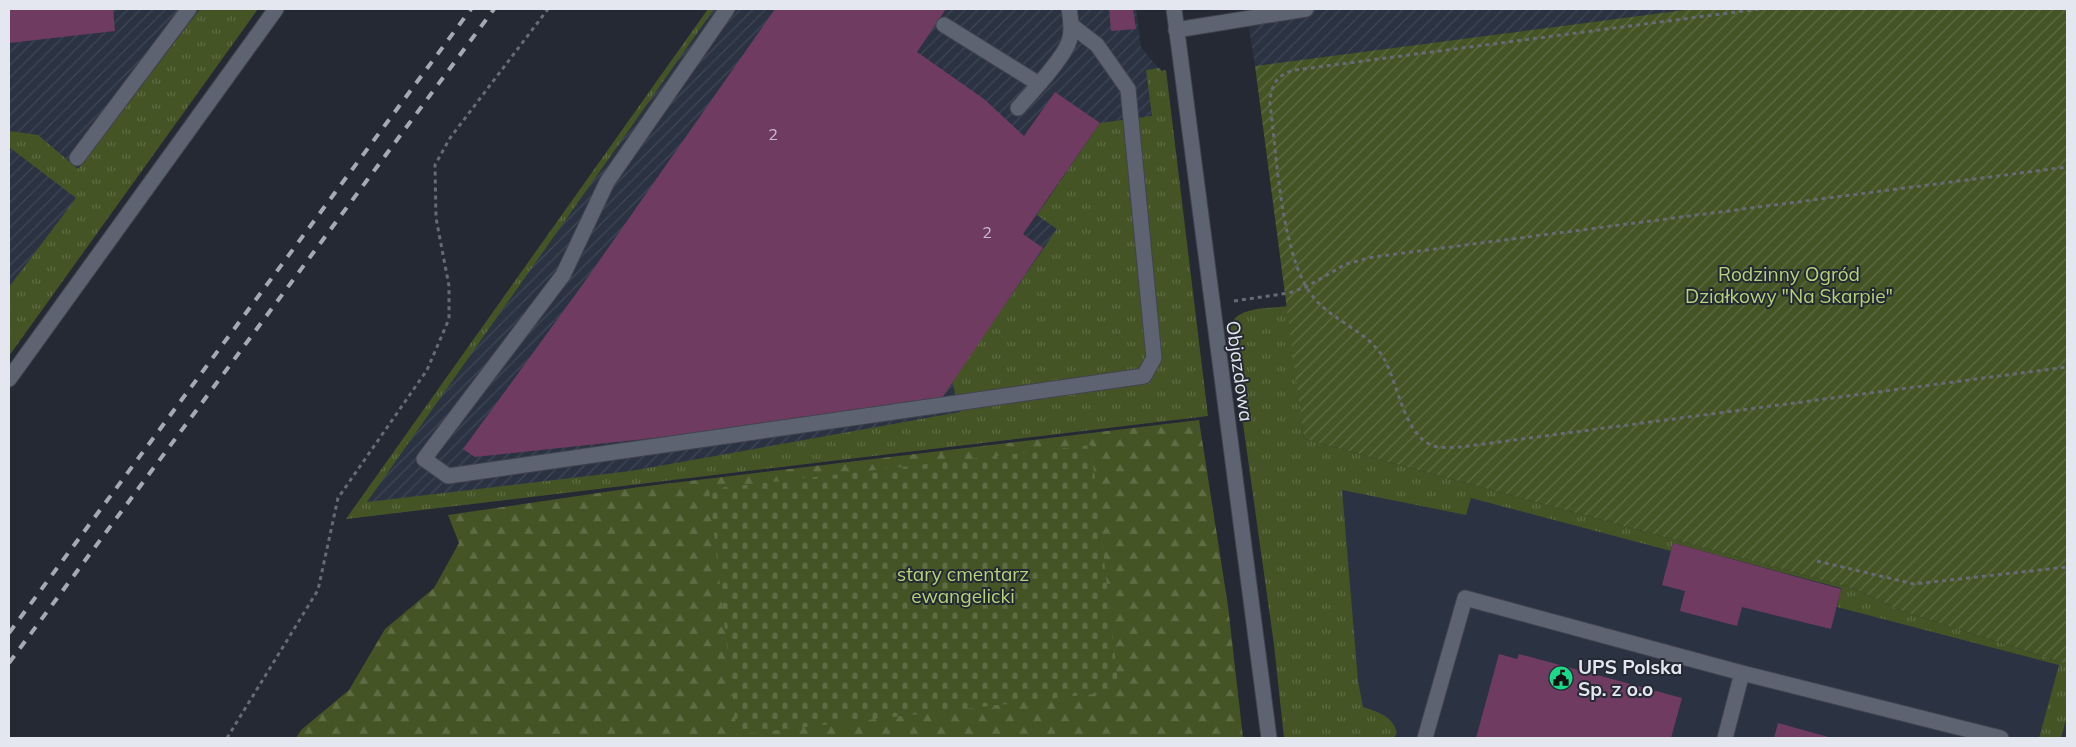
<svg xmlns="http://www.w3.org/2000/svg" width="2076" height="747" viewBox="0 0 2076 747" font-family="Mulish,sans-serif">
<style>
.built{fill:#2b3343}
.industrial{fill:url(#industrial-furrows)}
.grass{fill:url(#grass-tufts)}
.forest{fill:url(#forest-firs)}
.cemetery{fill:url(#cemetery-stones)}
.garden{fill:url(#garden-furrows)}
.building{fill:#703b61}
.lines{fill:none;stroke-linecap:round;stroke-linejoin:round}
.lane-casing{stroke:#41444e;stroke-width:17}
.street-casing{stroke:#41444e;stroke-width:17}
.path{stroke:#666b75;stroke-width:3;stroke-dasharray:4 4;stroke-linecap:butt}
.lane{stroke:#5d6370;stroke-width:15}
.street{stroke:#5d6370;stroke-width:15}
.rail{stroke:#a6a9b2;stroke-width:4;stroke-dasharray:9 9;stroke-linecap:butt}
.labels{text-anchor:middle;dominant-baseline:central;stroke-width:4;stroke-linejoin:round;paint-order:stroke}
.number-label{font-size:16px;fill:#c7bccc}
.park-label{font-size:19px;fill:#b5d47a;stroke:#242934}
.street-label{font-size:19px;fill:#e4e7ef;stroke:#242934}
.poi-label{font-size:19px;font-weight:bold;fill:#e4e7ef;stroke:#242934;text-anchor:start}
</style>
<defs>
<pattern id="industrial-furrows" width="10" height="10" patternUnits="userSpaceOnUse" patternTransform="scale(1.25)"><rect width="10" height="10" fill="#2b3343"/><path d="M-1 1l2-2M0 10L10 0M9 11l2-2" fill="none" stroke="#3f4755"/></pattern>
<pattern id="grass-tufts" width="24" height="20" patternUnits="userSpaceOnUse" patternTransform="scale(1.25)"><rect width="24" height="20" fill="#445425"/><path d="M3 7l-1-3M5 7V3M7 7l1-3M15 17l-1-3M17 17v-4M19 17l1-3" fill="none" stroke="#5f6d45"/></pattern>
<pattern id="forest-firs" width="22" height="20" patternUnits="userSpaceOnUse" patternTransform="scale(1.25)"><rect width="22" height="20" fill="#445425"/><path d="M5 1l3.5 6h-7zM16 11l3.5 6h-7z" fill="#5f6d45"/></pattern>
<pattern id="cemetery-stones" width="16" height="16" patternUnits="userSpaceOnUse" patternTransform="scale(1.25)"><rect width="16" height="16" fill="#445425"/><path d="M2 7V4a2 2 0 0 1 4 0v3zM10 15v-3a2 2 0 0 1 4 0v3z" fill="#5f6d45"/></pattern>
<pattern id="garden-furrows" width="10" height="10" patternUnits="userSpaceOnUse" patternTransform="scale(1.25)"><rect width="10" height="10" fill="#445425"/><path d="M-1 1l2-2M0 10L10 0M9 11l2-2" fill="none" stroke="#5f6d45"/></pattern>
</defs>
<rect width="100%" height="100%" fill="#242934"/>
<!-- built -->
<path class="built" d="M1304,439L1855,589L1902,611L2067,664V738H1338Z"/>
<!-- industrial -->
<path class="industrial" d="M9,9H220L9,287Z
M708,9H1136L1141,47L1158,68L1200,417L346,519Z
M1246,9H1692L1255,66Z"/>
<!-- grass -->
<path class="grass" d="M200,9H258L9,356V287L76,198L9,147V131L38,135L78,169Z
M708,9H714L367,502L631,471L960,412L952,381L1057,229L1037,215L1100,123L1152,116L1146,70L1160,68L1161,71L1166,70L1208,416L346,519Z
M1288,306L1304,439L1855,589L1902,611L2067,664V716L2061,738H2039L2059,665L1837,607L1841,588L1673,543L1671,551L1471,498L1466,515L1342,490L1358,681L1363,707C1378,712 1393,716 1397,733L1394,738H1284L1274,645L1230,331C1231,306 1267,309 1288,306Z"/>
<!-- forest -->
<path class="forest" d="M1199,420L1228,606L1243,738H296L301,730L349,690L385,629L434,588L459,543L448,515L639,487Z"/>
<!-- cemetery -->
<path class="cemetery" d="M1091,445L1119,691L737,735L709,489Z"/>
<!-- garden -->
<path class="garden" d="M1692,9H2067V664L1902,611L1855,589L1304,439L1255,66Z"/>
<!-- building -->
<path class="building" d="M9,9H113L115,31L9,43Z
M775,9H946L917,52L984,99L1024,136L1055,92L1100,123L1023,234L1043,248L942,398L785,424L475,457L463,449L583,284Z
M1109,9H1133L1136,29L1111,31Z
M1673,543L1841,589L1831,629L1742,607L1737,626L1680,611L1685,591L1662,585Z
M1499,654L1517,659L1519,654L1682,698L1671,738H1476Z
M1778,723L1832,738H1774Z"/>
<g class="lines">
<defs>
<path id="lane" d="M727,9L607,182L563,275L424,459L448,476L1144,376L1154,358L1128,89L1097,45L1071,25
M944,25L1039,84
M1176,30L1306,9
M1018,108C1031,93 1061,61 1068,44C1073,33 1071,20 1069,9
M77,158L189,9
M1742,673L2001,738
M1425,738L1465,598L1742,673L1725,738"/>
<path id="street" d="M1174,9L1269,738
M9,379L276,9"/>
</defs>
<!-- lane casing -->
<use href="#lane" class="lane-casing"/>
<!-- street casing -->
<use href="#street" class="street-casing"/>
<!-- path -->
<path class="path" d="M1759,9L1295,70C1277,74 1270,86 1270,104C1277,156 1281,259 1314,298C1333,321 1367,331 1383,357C1398,382 1403,432 1431,445C1440,449 1452,447 1461,447L2067,367
M1234,301L1289,293L1306,287L1346,264L1373,257L2067,167
M1817,561L1914,584L2067,567
M227,738L318,590L338,498L427,370L449,319V286L436,218L435,165L450,138L548,9"/>
<!-- lane -->
<use href="#lane" class="lane"/>
<!-- street -->
<use href="#street" class="street"/>
<!-- rail -->
<path class="rail" d="M9,633L471,9
M9,663L494,9"/>
</g>
<!-- icons -->
<defs>
<symbol id="civic-disc" viewBox="-11 -11 22 22"><circle r="9.5" fill="#1bd988" stroke="#242934"/><path d="M-.6-6.5H3V-4.5H.6V-3L4-1V1h2V6H-6V1h2V-1L-.6-3ZM-1.2 2.5V6h2.4V2.5Z" fill="#111"/></symbol>
</defs>
<g fill-rule="evenodd">
<use href="#civic-disc" x="1547" y="664" width="28" height="28"/>
</g>
<g class="labels">
<!-- number labels -->
<g class="number-label">
<text x="773" y="134">2</text>
<text x="987" y="232">2</text>
</g>
<!-- park labels -->
<g class="park-label">
<text x="1789" y="274">Rodzinny Ogród<tspan x="1789" dy="22">Działkowy "Na Skarpie"</tspan></text>
<text x="963" y="574">stary cmentarz<tspan x="963" dy="22">ewangelicki</tspan></text>
</g>
<!-- street labels -->
<g class="street-label">
<text transform="translate(1240 371) rotate(82)">Objazdowa</text>
</g>
<!-- poi labels -->
<g class="poi-label">
<text x="1578" y="667">UPS Polska<tspan x="1578" dy="22">Sp. z o.o</tspan></text>
</g>
</g>
<!-- border -->
<rect width="2076" height="747" fill="none" stroke="#e4e7ef" stroke-width="20"/>
</svg>
